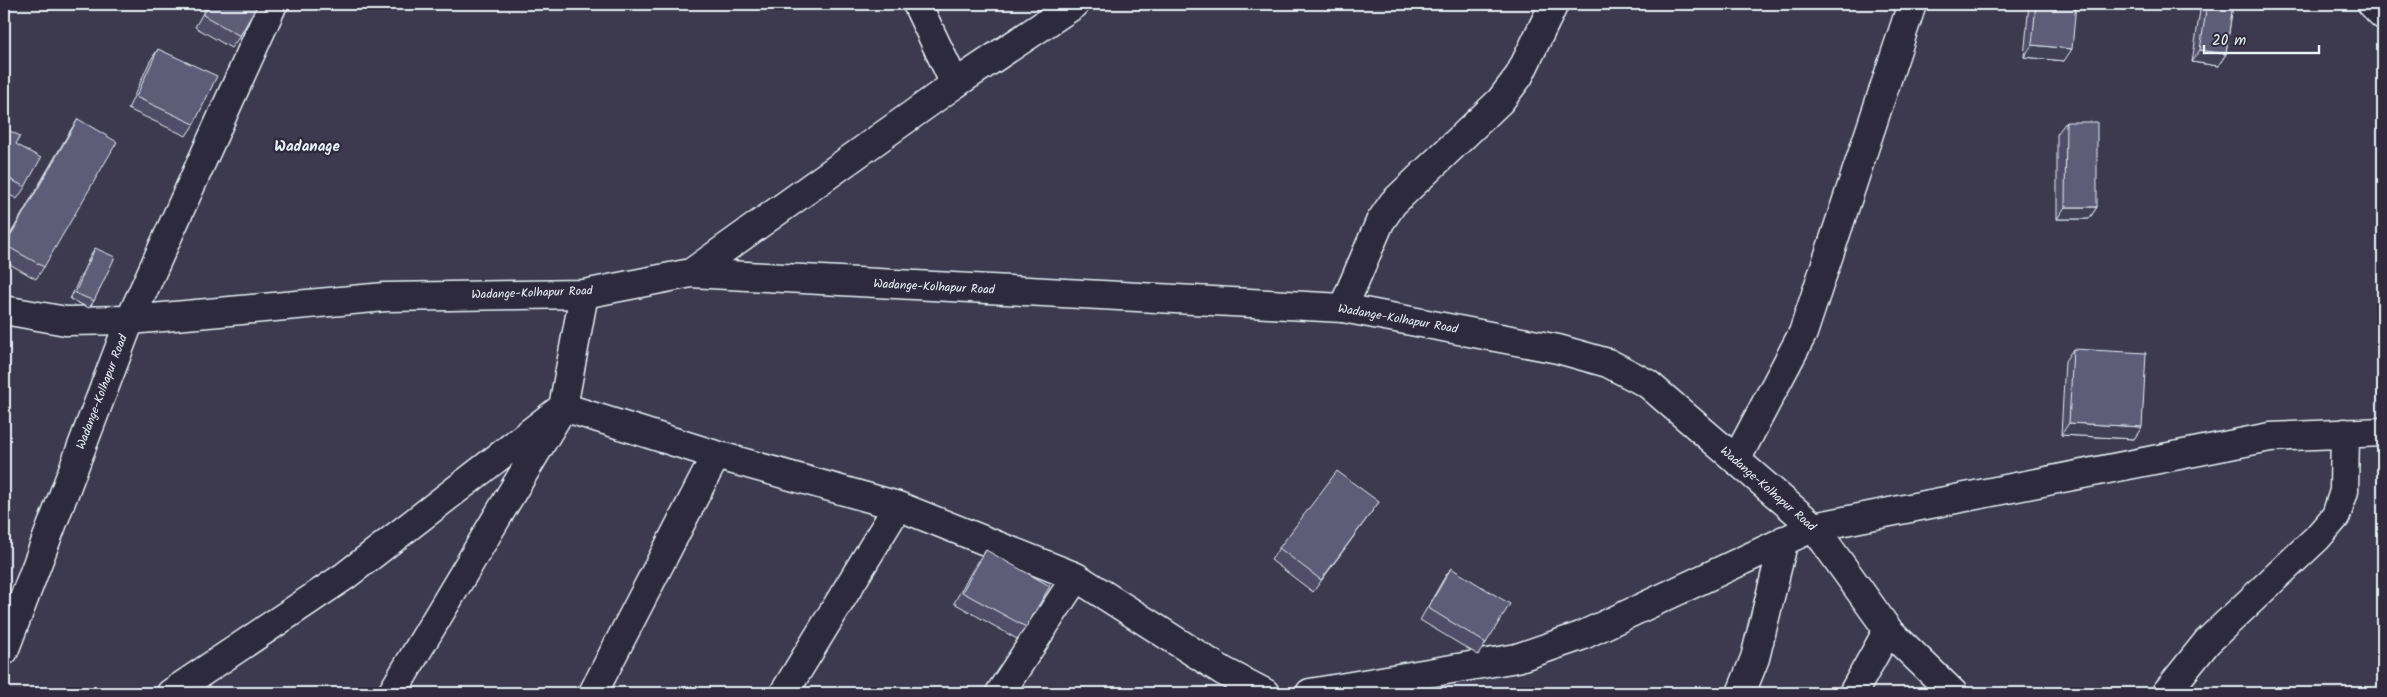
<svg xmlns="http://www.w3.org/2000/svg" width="2387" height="697" viewBox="0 0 2387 697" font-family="Kalam,sans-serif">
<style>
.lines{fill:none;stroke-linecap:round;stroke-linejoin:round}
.minor-casing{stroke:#e8f1f8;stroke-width:31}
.tertiary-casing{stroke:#e8f1f8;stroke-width:31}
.secondary-casing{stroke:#e8f1f8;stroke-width:31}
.minor{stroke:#2f2a3d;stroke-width:28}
.tertiary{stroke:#2f2a3d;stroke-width:28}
.secondary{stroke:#2f2a3d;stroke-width:28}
.wall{fill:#514e67;stroke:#e8f1f8}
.shaded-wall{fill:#424054;stroke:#e8f1f8}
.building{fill:#5e5b78;stroke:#e8f1f8}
.labels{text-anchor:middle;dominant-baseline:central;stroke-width:5;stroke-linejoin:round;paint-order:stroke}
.street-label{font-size:12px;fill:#e8f1f8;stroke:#2f2a3d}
.quarter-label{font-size:15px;font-weight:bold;fill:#e8f1f8;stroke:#2f2a3d}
</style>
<rect width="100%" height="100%" fill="#3d394f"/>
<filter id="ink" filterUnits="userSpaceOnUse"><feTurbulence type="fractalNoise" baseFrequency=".02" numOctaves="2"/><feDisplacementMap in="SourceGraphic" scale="10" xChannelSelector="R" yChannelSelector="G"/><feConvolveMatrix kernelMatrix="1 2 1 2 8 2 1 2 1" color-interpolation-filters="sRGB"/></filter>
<g filter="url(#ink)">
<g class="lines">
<defs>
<path id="minor" d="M917,4L955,84
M2372,4L2383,15
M1343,308L1380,222L1393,203L1500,101L1519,76L1554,4
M130,320L273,4
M1736,460L1803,333L1912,4
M1076,577L1223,671L1265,693
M171,693L345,576L563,407L584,294
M392,693L563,407L716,455L898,506L1076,577L1000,693
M593,693L716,455
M784,693L898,506
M1310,693L1517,658L1581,636L1814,527L2270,437L2383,432
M1741,693L1755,658L1784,540
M1853,693L1888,630
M2166,693L2207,642L2317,538L2336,516L2344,491L2345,433"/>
<path id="tertiary" d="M4,310L66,321L130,320"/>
<path id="secondary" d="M691,273L955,84L1075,4
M4,651L130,320L385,297L584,294L691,273L1343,308L1558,349L1608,363L1648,384L1814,527L1888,630L1953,693"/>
</defs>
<!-- minor casing -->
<use href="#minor" class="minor-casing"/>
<!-- tertiary casing -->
<use href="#tertiary" class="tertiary-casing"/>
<!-- secondary casing -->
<use href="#secondary" class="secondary-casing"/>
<!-- minor -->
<use href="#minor" class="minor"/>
<!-- tertiary -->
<use href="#tertiary" class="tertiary"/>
<!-- secondary -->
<use href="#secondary" class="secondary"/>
</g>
<!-- wall -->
<path class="wall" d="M208,4H258L240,36L231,48L195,27Z
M2029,4H2076L2064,61L2024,57Z
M2201,4H2233L2226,54L2218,66L2192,62Z
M158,49L194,124L186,136L128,109L150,61Z
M78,119L44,267L36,279L4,261V245L70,131Z
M2066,122L2097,207L2089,219H2057V134Z
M4,128L16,144L25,187L17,199L4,192Z
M95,248L94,301L89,308L70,299L91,254Z
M2073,349L2142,427L2134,439L2061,435L2065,361Z
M1379,502L1313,592L1271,560L1279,548Z
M986,550L1026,627L1017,639L954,603L977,562Z
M1451,568L1486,643L1478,655L1420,620L1443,580Z"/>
<!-- shaded-wall -->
<path class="shaded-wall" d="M2032,45L2072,49L2064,61L2024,57Z
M2200,50L2226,54L2218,66L2192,62Z
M2065,207H2097L2089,219H2057Z
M2069,423L2142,427L2134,439L2061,435Z"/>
<!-- building -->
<path class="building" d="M210,4H258L240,36L203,15Z
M2036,4H2076L2072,49L2032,45Z
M2207,4H2233L2226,54L2200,50Z
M158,49L217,76L194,124L136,97Z
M78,119L117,142L44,267L5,245Z
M2066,122H2097V207H2065Z
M4,128L20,136L16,144L41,158L25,187L4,176Z
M95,248L115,257L94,301L75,293Z
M2073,349L2146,353L2142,427L2069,423Z
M1337,471L1379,502L1321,580L1279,548Z
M986,550L1050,586L1026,627L962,592Z
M1451,568L1510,604L1486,643L1428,608Z"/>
</g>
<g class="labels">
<!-- street labels -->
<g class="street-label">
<text transform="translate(934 287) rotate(3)">Wadange-Kolhapur Road</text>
<text transform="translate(532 293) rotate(-2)">Wadange-Kolhapur Road</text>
<text transform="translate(1398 319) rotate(10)">Wadange-Kolhapur Road</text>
<text transform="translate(102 392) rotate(-69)">Wadange-Kolhapur Road</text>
<text transform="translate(1768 489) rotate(41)">Wadange-Kolhapur Road</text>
</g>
<!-- quarter labels -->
<g class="quarter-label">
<text x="307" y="147">Wadanage</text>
</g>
</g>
<!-- margin -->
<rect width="2387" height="697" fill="none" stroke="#2f2a3d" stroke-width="20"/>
<rect x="10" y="10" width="2367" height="677" fill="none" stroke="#e8f1f8" stroke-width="2" filter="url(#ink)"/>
<!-- scale -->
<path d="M2204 45v8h115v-8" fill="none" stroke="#e8f1f8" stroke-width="2.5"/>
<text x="2212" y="45" font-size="15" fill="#e8f1f8" stroke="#2f2a3d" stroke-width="4" paint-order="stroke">20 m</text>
</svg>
